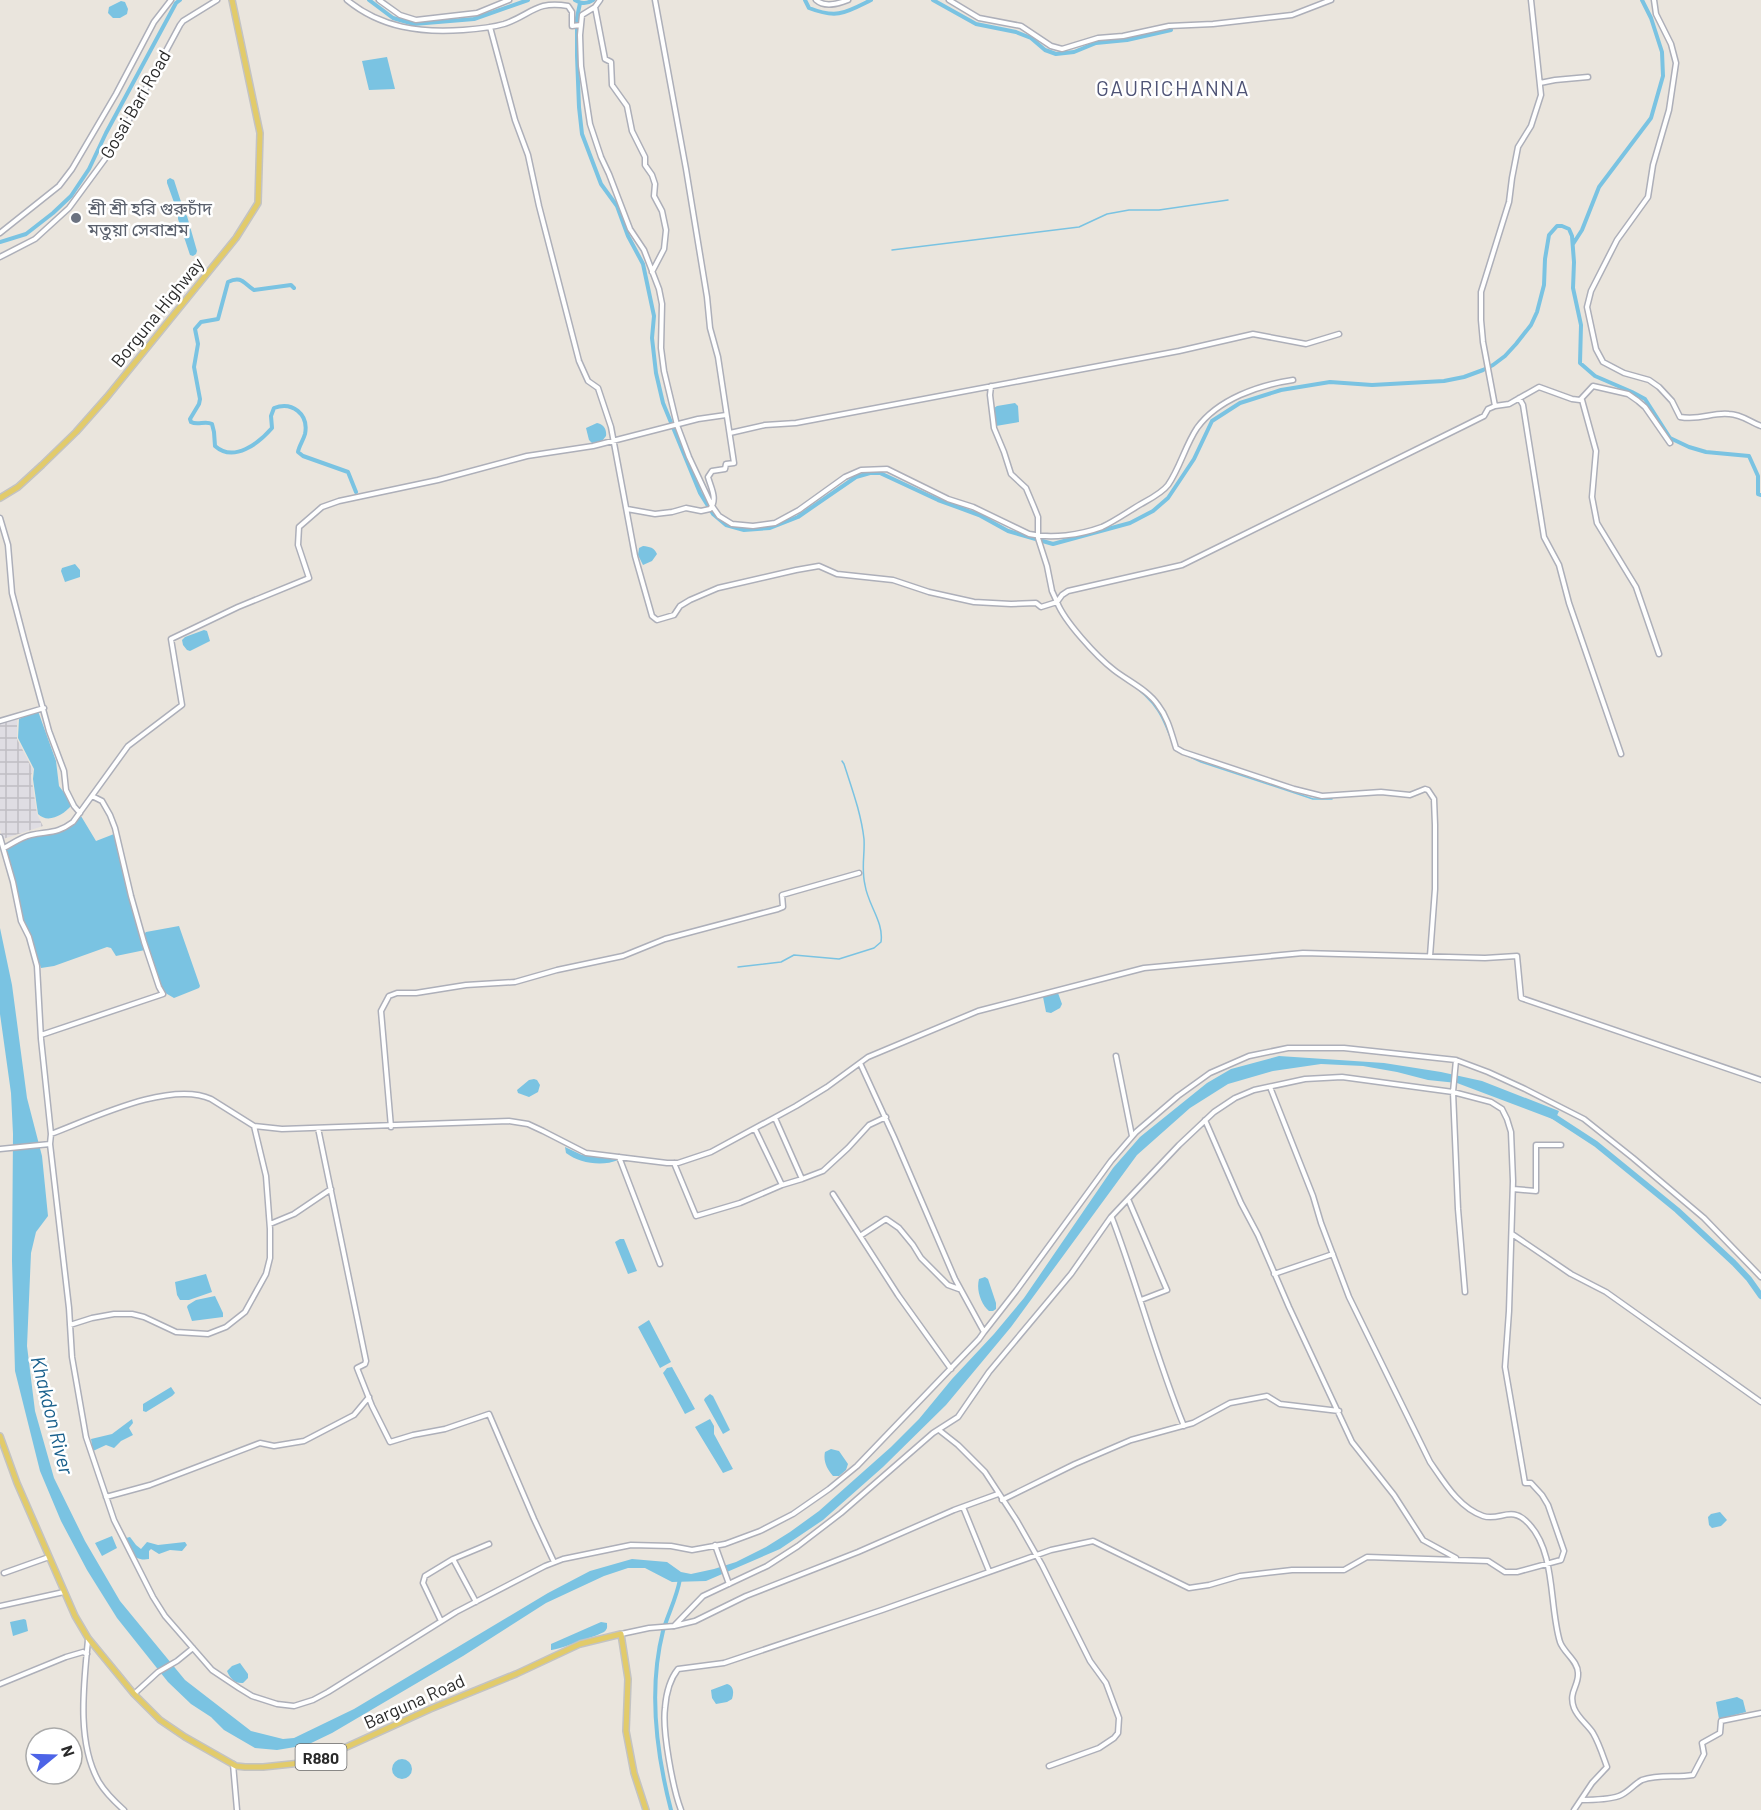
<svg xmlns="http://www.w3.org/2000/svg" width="1761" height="1810" viewBox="0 0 1761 1810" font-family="Barlow,'Noto Sans Bengali',sans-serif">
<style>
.industrial{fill:url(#industrial-grid)}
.water{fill:#7ac3e2}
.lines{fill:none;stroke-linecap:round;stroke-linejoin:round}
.stream{stroke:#7ac3e2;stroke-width:1.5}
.canal{stroke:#7ac3e2;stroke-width:4}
.river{stroke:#7ac3e2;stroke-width:6}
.minor-casing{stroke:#adafb9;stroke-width:7}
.major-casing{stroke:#c3c3c3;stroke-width:8}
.minor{stroke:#fff;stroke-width:4}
.major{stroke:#e2cb6a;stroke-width:5}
.worship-dot{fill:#6b7280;stroke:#fff;stroke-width:2}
.labels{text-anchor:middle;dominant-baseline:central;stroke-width:5;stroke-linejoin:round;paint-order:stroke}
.shield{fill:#fff;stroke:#6a6a6a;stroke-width:1.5}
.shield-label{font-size:16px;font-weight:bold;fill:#2a2a2a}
.street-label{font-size:18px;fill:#2a2a2a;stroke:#fff}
.worship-label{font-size:18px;fill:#5b616d;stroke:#fff;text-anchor:start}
.water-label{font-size:20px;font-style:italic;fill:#1b618d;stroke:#fff}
.quarter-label{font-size:21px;letter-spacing:1.5px;fill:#4f5476;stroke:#fff}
</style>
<defs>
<pattern id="industrial-grid" width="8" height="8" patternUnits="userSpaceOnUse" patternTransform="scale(1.5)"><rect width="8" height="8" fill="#dfdde3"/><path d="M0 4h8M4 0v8" fill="none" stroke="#c0bec3"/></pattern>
</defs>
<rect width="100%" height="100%" fill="#eae5dd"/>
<!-- industrial -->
<path class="industrial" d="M17,716V739L33,770L31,775L37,814L43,826L3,839L0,829V721Z"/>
<!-- water -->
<path class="water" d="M121,1L125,2L128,9L127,14L120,18H113L108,13L109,7Z
M387,57L395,89L369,90L362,61Z
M170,178L174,180L182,205L180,209L176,208L167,183V180Z
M183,212L187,216L197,251L196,254L193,256L190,255L178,219V215Z
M1015,403L1018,406L1019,422L996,426L994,408L997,406Z
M597,423C603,424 607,429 606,436L602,441L592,443L589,440L586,428Z
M643,546C650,547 654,547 657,554L652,561L643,565L638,555L639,548Z
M75,564L80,570V577L65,582L61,571L62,568Z
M204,630L207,631L210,641L190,651L187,650L183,645L182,640L185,637Z
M38,711L56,761L59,786L71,802V806C63,815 48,824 38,814L33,779L34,769L18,738L19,719Z
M81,816L96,841L114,834L124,877L145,950L116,956L111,948L107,947L54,966L41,968L24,921L6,849L26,838L54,834L66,829Z
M179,926L200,986L199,988L174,998L162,991L143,935L146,932Z
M0,928L12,985L27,1098L42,1156L48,1216L36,1232L31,1253L27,1346L35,1411L54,1478L85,1541L120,1601L185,1680L251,1731L283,1739L294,1738L354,1709L548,1593L590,1571L632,1559L667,1562L681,1572L691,1574L714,1569L736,1562L766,1547L790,1532L819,1511L891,1447L919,1419L952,1379L994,1334L1024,1298L1113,1168L1140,1137L1207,1083L1231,1069L1279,1056L1384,1063L1441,1072L1482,1081L1559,1111L1555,1120L1457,1083L1428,1080L1397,1072L1363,1066L1321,1064L1273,1071L1228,1084L1190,1108L1137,1155L1011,1327L946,1405L883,1467L823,1520L780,1549L706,1581L672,1582L645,1568H628L604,1576L546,1603L463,1656L332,1733L307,1745L277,1750L255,1748L224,1730L211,1717L191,1704L168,1682L117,1618L87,1570L61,1521L40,1471L15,1371L12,1261L13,1134L11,1093L0,1014Z
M1058,993L1062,1004L1060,1008L1051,1013L1046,1012L1043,997Z
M534,1079L537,1080L540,1085L538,1092L529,1097L518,1093L517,1090L529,1080Z
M565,1147L582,1155L618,1160C602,1167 579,1163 566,1153Z
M620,1239H624L637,1271L628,1274L615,1242Z
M206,1274L212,1292L189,1300H180L177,1295L175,1282Z
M985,1277L988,1279L996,1303V1309L993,1311H989C981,1304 976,1290 979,1279Z
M215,1296L223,1313V1317L192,1321L187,1307L188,1305L196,1300Z
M649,1320L671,1362L660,1368L638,1327Z
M672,1367L695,1409L685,1414L663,1373L667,1368Z
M171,1387L175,1393L172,1396L146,1412L143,1411V1404Z
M710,1394L713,1396L730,1430L723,1434L704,1400L705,1398Z
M132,1419L133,1423L129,1428L133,1435L121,1441L114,1448L106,1445L93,1451L91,1439L112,1434Z
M710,1419L714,1426V1434L733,1469L723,1473L695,1427Z
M831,1449L839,1451L848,1464L846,1470L839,1476H833C827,1469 823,1461 825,1452Z
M1720,1512L1727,1520L1721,1526L1712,1528L1709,1525L1708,1517L1711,1514Z
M112,1536L117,1548L102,1556L95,1543Z
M130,1537L136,1545L141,1549L147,1542L158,1545L185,1542L187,1545L182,1551L170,1550L159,1554L151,1549L149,1551V1559C134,1562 129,1551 126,1538Z
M24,1619L26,1620L28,1631L13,1636L10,1622Z
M601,1622L607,1623C607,1628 608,1628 604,1632C601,1634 555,1651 551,1650V1644Z
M240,1663L248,1674V1678L243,1683C235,1684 230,1678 227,1671L232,1666Z
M727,1684C734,1686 734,1693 732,1699L727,1702L716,1704L712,1698L711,1690Z
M1737,1697L1743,1700L1746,1712L1719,1719L1716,1702Z
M392 1769a10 10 0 1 1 20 0a10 10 0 1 1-20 0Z"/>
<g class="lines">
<!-- stream -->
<path class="stream" d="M892,250L1079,227L1107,214L1129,210H1159L1228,200
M1097,657L1113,672
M1127,681C1157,702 1163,716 1175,750L1201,762L1313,799H1332
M738,967L781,962L794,955L839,959L874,948L881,942C884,922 868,905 865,885C861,868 865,855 864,839C861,813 852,789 844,764L842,761"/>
<!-- canal -->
<path class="canal" d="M369,0L393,18L414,24L474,19L528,0
M575,0C581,4 587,4 593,0
M805,0L809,8C837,19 845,13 871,0
M933,0L976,24L1016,32L1031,38L1045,50L1056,54L1074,52L1096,43L1127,40L1171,30
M580,3L577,18V56L579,107L582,134L601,184L617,206L628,236L643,264L654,316L652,338L656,373L663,403L700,493L713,514L726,525L744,530L770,528L798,517L856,477L870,473H880L938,500L979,515L1008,531L1053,544L1130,523L1153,511L1168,498L1194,459L1212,421L1240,403L1281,390L1330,382L1372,385L1444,381L1464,377L1483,370L1493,365L1505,356L1516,344L1531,325L1537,312L1544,285L1545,259L1549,235L1557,226H1562L1569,229L1572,236L1574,262L1573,288L1581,325L1580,363L1595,376L1632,392L1645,399L1670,438L1689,447L1706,452L1749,456L1758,476V494L1761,495
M0,242L26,234L53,213L71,196L89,169L106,133L176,3L180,0
M1573,244L1582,230L1599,187L1651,118L1663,76L1662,52L1651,18L1642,0
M294,288L291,285L254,290C244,284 242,275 228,282L218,319L201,322L195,329L198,344L194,367L200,399L199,404L190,419L191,422C198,426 205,420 212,424L214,432L215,446C234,463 259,443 272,428L271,416L274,408C292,401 309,414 305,434C303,441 299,446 298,452L303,456L348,472L356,492
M671,1810C656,1752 648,1690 663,1631C668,1614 677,1597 680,1579"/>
<!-- river -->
<path class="river" d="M1550,1114L1596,1144L1677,1210L1734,1263L1749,1279L1761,1296"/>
<defs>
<path id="minor" d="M347,0C381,28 421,33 463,30C477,29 490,28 504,24C531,15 536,0 568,6L572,12V26L581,25
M379,0L400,15L416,20L477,13L509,0
M600,0L595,7L582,15L580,35L581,66L590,124L601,157L609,174L630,229L644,250L659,289L662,304L661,348L664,371L677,425L689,457L712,506L719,516L732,524L753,526L775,523L799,510L845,477L861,470L887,469L948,499L973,507L1029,534C1052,539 1080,535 1102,527C1115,521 1129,511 1141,504C1150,499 1162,493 1168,485C1180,468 1185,446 1197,428C1218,399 1259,385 1293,380
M816,0C825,8 838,4 848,0
M949,0L979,18L1021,26L1051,46L1062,49L1098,38L1123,36L1169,26L1213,24L1292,15L1331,0
M1654,0L1656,14L1671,44L1676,63L1669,110L1653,165L1648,197L1617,240L1591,291L1587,307L1596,349L1603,362L1624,373L1649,380L1659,387L1672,401L1680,417C1700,421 1712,412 1729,414C1741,414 1750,422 1761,426
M595,7L605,59L611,62L612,85L627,106L632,131L645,157V165L652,175L655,184L654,196L662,211L666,230L664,249L652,272
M490,27L515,120L528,155L539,206L579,361L588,381L598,388L611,427L635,556L652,616L657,620L674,615L680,606L690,600L718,588L796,570L819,566L837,574L893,580L929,592L974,602L1011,604L1036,603L1041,607L1057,602L1052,591L1047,566L1038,538V517L1034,507L1026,488L1011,474L1004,452L994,428L990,395L991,386
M1540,83L1555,80L1588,77
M0,233L59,186L72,169L116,94L154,22L171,0
M0,257L35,239L69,208L116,144L180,25L183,21L217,0
M1519,398L1523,405L1544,537L1559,565L1569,603L1621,754
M1582,400L1596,451L1592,497L1597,523L1636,587L1659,654
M1495,406L1483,342L1481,320V292L1509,202L1512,178L1518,147L1531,126L1541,95L1531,0
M730,433L765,425L796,423L1179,351L1253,334L1306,344L1339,334
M627,509L655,514L672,512L686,508L701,511L710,509C718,499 711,488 708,477L712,471L725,469L726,464L734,463L718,357L710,328L707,297L686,169L655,0
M0,518L8,545L12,593L24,639L49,731L64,771L66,790L74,806L80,813
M0,721L44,708
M0,837L13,882L21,921L29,937L37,966L41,1039L51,1134L50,1144L69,1308L72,1357L86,1437L114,1520L153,1597L165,1616L212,1670L239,1688L252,1696L277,1704L294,1706L313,1700L328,1692L456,1612L545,1566L563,1559L631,1545L671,1546L692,1550L725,1544L760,1531L793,1514L829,1489L857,1466L979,1339L984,1332L955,1279L894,1137L860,1063
M4,848C12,844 21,837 31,835C49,831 57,834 73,822L128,746L182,705L171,639L238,607L309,578L298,545L299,527L322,507L339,501L438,480L527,456L593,446L698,419L726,415
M1430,956L1435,889V825L1434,799L1428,790L1425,789L1410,795L1381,792L1322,796L1294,789L1183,752L1176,748C1171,732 1168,718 1158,705C1148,690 1128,681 1114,670C1097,657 1064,621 1057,602L1062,595L1068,591L1182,565L1464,426L1484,416L1488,409L1495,406L1509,404L1539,387L1572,399L1580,400L1593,386L1628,394L1638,401L1645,407L1670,443
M41,1035L163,994L159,987L144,942L131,896L115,828L110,815L102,801L92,796
M1116,1056L1132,1136
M1456,1060L1453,1092L1458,1209L1465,1292
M1270,1087L1313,1196L1321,1223L1349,1297L1430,1462C1444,1482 1459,1508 1483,1516C1500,1522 1511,1504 1529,1524C1556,1553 1549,1606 1560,1642C1564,1653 1578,1661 1578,1673C1579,1686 1568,1692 1574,1708C1578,1718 1587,1724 1593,1733C1599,1743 1603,1756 1607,1767L1592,1783L1574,1810
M775,1118L802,1179L823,1171L848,1148L869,1125L886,1117
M1205,1120L1241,1203L1258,1235L1289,1307L1352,1442L1394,1495L1423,1540L1456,1558
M391,1127L381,1011L389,996L397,993H416L466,985L515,982L557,970L623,956L665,939L778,909L783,907L782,895L859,873
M318,1128L366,1361L365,1364L357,1368L372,1406L390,1442L413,1435L445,1429L489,1414L534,1519L554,1562
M51,1134C91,1119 170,1080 211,1099L254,1126L282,1129L509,1121L528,1124L543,1131L586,1153L667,1163H678L711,1152L796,1106L827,1087L868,1057L978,1011L1144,968L1303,953L1485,958L1517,956L1521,998L1761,1080
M0,1149L50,1144
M619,1157L660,1264
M674,1163L696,1216L740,1203L782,1185L755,1129
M782,1185L802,1179
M1513,1189L1536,1191V1145H1561
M833,1194L898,1295L951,1369
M1128,1199L1167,1290L1141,1300
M1112,1218C1138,1286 1156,1358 1184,1426
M270,1224L294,1214L331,1189
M1512,1234L1571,1274L1606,1292L1761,1402
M860,1236L886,1219L899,1228L913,1245L921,1258L948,1285L959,1289
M1274,1274L1333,1254
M70,1325L92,1318L114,1314H132L144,1317L176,1332L208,1334L226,1327L245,1312L266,1274L270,1258V1229L266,1176L254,1126
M984,1332L1016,1291L1111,1161L1136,1132L1178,1096L1210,1073L1249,1056L1288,1048H1344L1456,1060L1488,1072L1525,1089L1584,1119L1633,1158L1704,1218L1761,1277
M939,1430L958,1445L985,1472L1017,1521L1042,1565L1090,1661L1106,1683L1119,1718L1118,1733L1114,1738L1099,1748L1049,1766
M106,1497L150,1485L260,1443L274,1446L304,1441L354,1415L369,1397
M1002,1500L1075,1464L1131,1440L1193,1423L1230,1403L1267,1396L1280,1404L1339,1411
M963,1507L989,1571
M715,1545L729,1584
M453,1559L476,1602
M4,1573L49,1557
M0,1606L64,1592
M441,1621L423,1583L425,1576L453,1559L489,1544
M674,1626L703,1596L767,1566L798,1546L841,1513L933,1433L958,1417L989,1372L1071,1274L1111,1217L1179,1145L1214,1112L1235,1098L1254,1090L1305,1079L1342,1077L1453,1092L1491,1102L1502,1109L1507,1119L1511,1132L1513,1181L1509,1311L1505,1367L1525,1483H1531L1542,1495L1548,1505L1564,1551L1561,1560L1517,1572H1505L1488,1561L1367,1557L1344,1570H1292L1240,1576L1209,1585L1189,1588L1093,1541L1051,1550L882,1610L724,1663L678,1669C670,1679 666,1695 665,1708C662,1731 673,1789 681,1810
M621,1634L649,1628L674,1626L695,1621L746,1596L858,1552L954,1510L998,1494
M88,1640C84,1683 76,1742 99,1782C105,1792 115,1802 124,1810
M0,1684L66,1657L83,1652L87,1654
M134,1694L158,1672L177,1661L193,1648
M233,1764L237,1810
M1581,1800C1591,1800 1610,1799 1619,1796C1628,1793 1634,1784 1642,1780C1659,1774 1676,1778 1693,1775L1704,1754L1702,1743L1720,1733L1721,1721L1761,1713"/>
<path id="major" d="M0,498L18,487L42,465L76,432L107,397L236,238L258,203L260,133L232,0
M0,1436L17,1483L75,1616L88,1638L134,1694L160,1720L185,1737L236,1766L245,1767H263L301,1763L331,1754L430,1709L516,1674L580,1644L621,1634L628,1679L626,1731L634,1773L646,1810"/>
</defs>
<!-- minor casing -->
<use href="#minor" class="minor-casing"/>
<!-- major casing -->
<use href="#major" class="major-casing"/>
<!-- minor -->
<use href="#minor" class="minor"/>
<!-- major -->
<use href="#major" class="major"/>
</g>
<!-- markers -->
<circle class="worship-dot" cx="76" cy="218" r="6"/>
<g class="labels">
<!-- shield labels -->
<rect class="shield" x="295.5" y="1744" width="51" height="26" rx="4.5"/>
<g class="shield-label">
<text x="321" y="1757">R880</text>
</g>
<!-- street labels -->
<g class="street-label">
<text transform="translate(135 104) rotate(-60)">Gosai Bari Road</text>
<text transform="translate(157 312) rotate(-51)">Borguna Highway</text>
<text transform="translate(414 1701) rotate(-24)">Barguna Road</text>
</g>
<!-- worship labels -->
<g class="worship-label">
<text x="88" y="208">শ্রী শ্রী হরি গুরুচাঁদ<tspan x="88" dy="21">মতুয়া সেবাশ্রম</tspan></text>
</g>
<!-- water labels -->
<g class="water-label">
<text transform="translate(53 1415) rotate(76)">Khakdon River</text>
</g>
<!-- quarter labels -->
<g class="quarter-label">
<text x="1173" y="87">GAURICHANNA</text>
</g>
</g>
<!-- north arrow -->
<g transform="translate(54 1756) rotate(71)"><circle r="28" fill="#ffffff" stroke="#aaaaaa" stroke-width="1.5"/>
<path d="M0-4.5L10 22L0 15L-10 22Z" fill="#4d64e7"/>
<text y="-9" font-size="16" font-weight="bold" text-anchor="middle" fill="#2a2a2a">N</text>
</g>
</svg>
